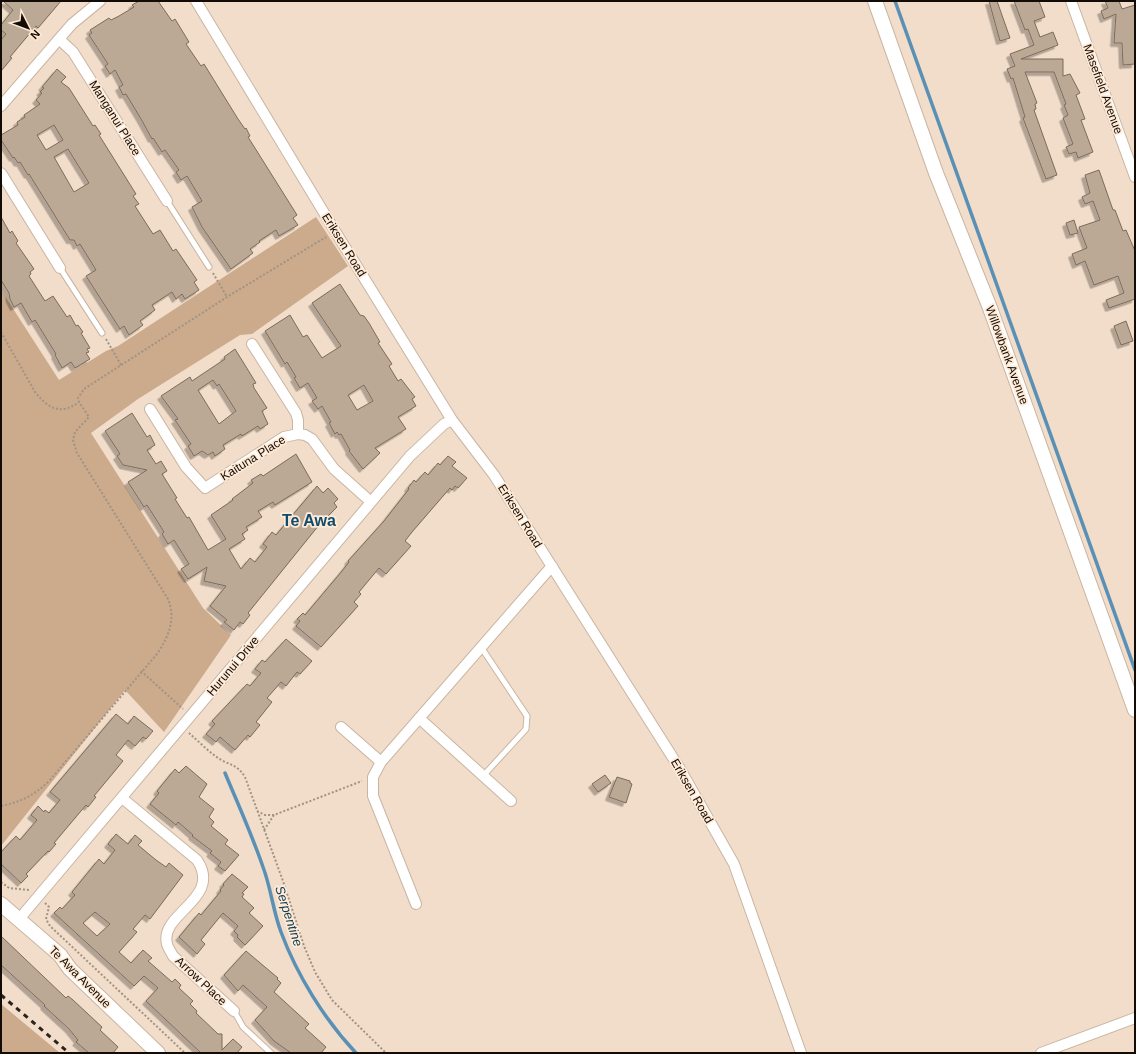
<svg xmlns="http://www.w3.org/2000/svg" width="1136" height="1054" viewBox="0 0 1136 1054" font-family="Arial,sans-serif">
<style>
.green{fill:#ccab8c}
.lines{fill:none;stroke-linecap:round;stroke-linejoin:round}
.stream{stroke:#5a90b5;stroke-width:3.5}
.building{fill:#bba895;stroke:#7d6b5a;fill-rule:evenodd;filter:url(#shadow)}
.lane-casing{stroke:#c9b5a2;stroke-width:7}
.street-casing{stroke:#c9b5a2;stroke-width:12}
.secondary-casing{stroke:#c9b5a2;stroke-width:16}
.path{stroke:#a19283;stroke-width:2;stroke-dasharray:2 2;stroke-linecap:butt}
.lane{stroke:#fff;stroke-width:5}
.street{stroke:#fff;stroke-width:10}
.secondary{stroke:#fff;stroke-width:14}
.rail{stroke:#2c231c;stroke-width:3;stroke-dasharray:5 5;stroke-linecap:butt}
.labels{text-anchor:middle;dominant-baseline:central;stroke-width:3.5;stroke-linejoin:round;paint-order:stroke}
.street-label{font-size:12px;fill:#130c06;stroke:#ffead6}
.water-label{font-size:13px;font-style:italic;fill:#0e3b55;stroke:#ffead6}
.district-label{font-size:16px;font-weight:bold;fill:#104a6c;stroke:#ffead6}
</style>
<defs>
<filter id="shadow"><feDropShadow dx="-3.5" dy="3.5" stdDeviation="0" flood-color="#0004"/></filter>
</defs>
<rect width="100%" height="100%" fill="#f1ddc9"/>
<!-- green -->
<path class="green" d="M316,217L348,266L252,334L240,335L138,399L91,433L203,608L231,635L164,732L125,690L1,846V290L59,380L106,351L118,346Z
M1,1004L60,1053H1Z"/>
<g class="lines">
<!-- stream -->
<path class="stream" d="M895,1L1135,670
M225,773C238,804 252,835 263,867C271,888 273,911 281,932C297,975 324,1019 356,1053"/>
</g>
<!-- building -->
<path class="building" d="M3,1H61L38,28L36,26L10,57L12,58L1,71V40L6,34L1,30V25L13,10Z
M139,1H158L172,21L175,19L189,42L186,44L201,66L204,64L238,119L245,129L246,128L250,136L248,137L297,215L293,218L298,225L279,236L276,230L259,241L260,242L250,249L253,253L231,269L202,227L192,207L202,201L187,176L181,180L176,172L179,170L165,150L162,152L153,138L152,139L141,119L126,94L123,95L119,87L123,85L115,70L110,74L105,66L108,64L89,35L92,33L90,30L109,18L111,20L119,16L134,7L132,5Z
M989,1H997L1010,38L1000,41Z
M1014,1H1039L1045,17L1034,21L1040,37L1053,32L1058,45L1021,59H1063V76L1070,74L1080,93L1076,95L1085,119L1081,120L1093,152L1078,158L1076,152L1069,154L1066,147L1073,144L1063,118L1068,115L1064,105L1066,104L1054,72H1025L1037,103L1035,104L1036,109L1034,110L1057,175L1046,179L1023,118L1025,117L1013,78L1011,79L1007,69L1015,66L1010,54L1034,45L1028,29L1025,30Z
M1105,1H1119L1122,9L1135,5V64L1123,65L1122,43H1114L1116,14L1104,19L1101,11L1108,8Z
M57,69L66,77L61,82L69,88L88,118L93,126L95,125L101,134L99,135L136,194L133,196L139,204L135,206L153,234L160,230L173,251L176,249L197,280L194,282L199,290L185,299L182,294L176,299L172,292L152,305L155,310L140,321L143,325L129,335L124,326L120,329L86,276L96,270L80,244L77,246L74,240H70L29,174L28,175L20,162L18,163L14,157L13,158L1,140V135L18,125L17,122L25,117L24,115L40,104L36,100L42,93L40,92L44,88L42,87ZM54,125L63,140L46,150L37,135ZM68,149L89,183L74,192L54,157Z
M1099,170L1113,210H1115L1123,231L1126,230L1135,251V299L1109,308L1106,300L1124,293L1118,276L1094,285L1085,261L1076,265L1072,254L1087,248L1079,227L1100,220L1093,201L1085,204L1082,197L1090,193L1085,175Z
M1,217L10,233L12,231L18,241L16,243L34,269L30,272L31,274L29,276L45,301L53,296L67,317L70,315L76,326L78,325L83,332L81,333L90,348L87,349L89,352L86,353L90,359L75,368L71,362L62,368L55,355L56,354L35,320L32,322L21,303L14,307L10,299L9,293L1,280Z
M1074,220L1078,233L1070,235L1066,223Z
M340,284L360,315L364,316L369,323L380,342L378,343L392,364L389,366L398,381L401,379L415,397L412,399L416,406L398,417L406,429L375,448L380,453L363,469L349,451L350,450L341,434L339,435L337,432L335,434L329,423L331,422L322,406L318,409L312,401L317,398L308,383L300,388L294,378L296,377L287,362L285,364L265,331L290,315L303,337L307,335L322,358L341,346L312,303ZM364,385L373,401L357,410L348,395Z
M1126,321L1133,341L1121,345L1114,326Z
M235,349L256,383L253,384L254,388L267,408L262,411L268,424L260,429L258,426L242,436L241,434L223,445L225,449L215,456L213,452L208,455L202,451L194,456L188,446L191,444L175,420L178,419L161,396L190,377L192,381L225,359L224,357ZM213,380L217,386L219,384L236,411L219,424L198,390Z
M132,413L147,437L150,435L155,445L147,450L156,464L161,461L167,471L162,474L177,498L175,499L187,518L189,517L208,550L226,539L211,515L233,500L232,499L253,483L251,480L261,474L263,476L296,454L312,482L275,505L273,502L258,511L262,517L246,527L248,530L242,534L245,539L229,549L241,569L250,558L255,562L267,547L263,544L272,532L276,535L317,486L323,493L328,488L338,499L334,503L337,507L319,525L248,613L250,615L243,624L240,622L234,630L224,622L227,620L210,606L226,586L204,581L207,567L188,579L181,569L189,564L174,540L168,544L162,534L164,532L147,505L144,507L128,482L147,470L123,465L117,456L120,454L105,431Z
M448,456L456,462L452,466L467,478L458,488L455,486L452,490L450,488L412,532L405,541L411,546L386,574L379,568L359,592L361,594L354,602L358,606L321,647L296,626L300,621L297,619L303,613L305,615L342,571L349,562L348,561L384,521L409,489L408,488L414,480L416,482L425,472L428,475L438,463L440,465Z
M286,639L312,661L300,674L297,672L286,686L281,682L267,698L272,702L256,722L260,725L250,737L248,735L235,750L220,737L216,742L206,734L215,724L212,721L247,684L250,686L261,673L255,669L262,660L265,662Z
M116,714L128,724L134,716L153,731L146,739L143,737L135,746L128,740L116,755L123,761L94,796L96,797L88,807L86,805L54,843L56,844L49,852L48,851L26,874L28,876L21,883L1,864V852L16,836L20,840L37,820L31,815L38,806L44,812L45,810L49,813L60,800L50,792Z
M186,766L207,784L199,797L214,809L209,817L214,822L211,826L228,840L225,844L239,855L225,871L218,866L221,862L210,853L212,851L192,836L193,835L178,822L176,825L150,804L159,793L157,791L175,769L179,773Z
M605,775L611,783L598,792L592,784Z
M617,777L630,781V783L632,784L626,803L609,797Z
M116,834L128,844L135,835L142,841L138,845L156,860L166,867L169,863L183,875L150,919L145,915L133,929L137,932L119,952L131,963L143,950L152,958L148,961L172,982L175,979L181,985L179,988L193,1001L190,1004L197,1011L196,1013L218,1034H222V1050L233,1039L242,1047L237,1053H201L146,1001L158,988L144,976L134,986L54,913L60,907L62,909L75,895L72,892L99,859L104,864L115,850L108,844ZM95,912L110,924L97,936L83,923Z
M232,874L248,887L242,893L244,894L242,897L254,908L249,913L263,926L245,945L237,937L238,935L234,931L238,926L223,913L201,940L205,944L197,954L179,937L199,913L201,915L221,891L220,890L224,885L223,884Z
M1,936L66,998L68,996L73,1000L102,1027L100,1030L118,1047L113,1053H89L76,1042L78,1040L69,1029L44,1006L45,1005L1,965Z
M246,951L278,978L277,979L281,983L274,992L309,1024L305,1028L326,1047L321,1053H291L274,1041L255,1020L267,1007L243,985L238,991L224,975Z"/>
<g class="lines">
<defs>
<path id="lane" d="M167,201L209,267
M60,268L102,333
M481,647L527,716L526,729L483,776
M234,1011L243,1027L271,1053"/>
<path id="street" d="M196,1L335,231L452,420L494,475L680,769L734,864L801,1053
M1071,1L1135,177
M59,39L73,52L167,201
M1,106L72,24L100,1
M1,173L60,268
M252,344L296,413L298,420V434
M150,409L186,467L205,488L284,437L298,434L305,435L312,439L334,469L371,502
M419,718L511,801
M341,727L381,762
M122,798L197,860C223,899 159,913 167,944C168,948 171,952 173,956L234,1011
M416,904L373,796V777L381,762L552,566
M20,918L410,456L444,424L452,420
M1041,1053L1135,1018"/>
<path id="secondary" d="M875,1L936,173L990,308L1135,710
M1,904L60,955L70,969L158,1053"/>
</defs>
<!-- lane casing -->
<use href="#lane" class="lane-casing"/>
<!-- street casing -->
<use href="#street" class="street-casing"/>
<!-- secondary casing -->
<use href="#secondary" class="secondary-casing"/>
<!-- path -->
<path class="path" d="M213,273L227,297
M1,332L35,392C48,408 60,416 79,402
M106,339L121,365
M141,671L183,709
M189,733C198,741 208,751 218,758C230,766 236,763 245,777L283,881L304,946L315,972L332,1000L386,1053
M1,806C21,802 35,795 50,780L157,654C169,636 176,619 168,599L77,453L73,440L75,432L89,417L79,402L78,398L84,389L227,297L326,237
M257,811L265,815H274
M264,830L274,815L362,781
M1,882L9,888L29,890
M45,903L49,907L46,919L50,926L185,1053"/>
<!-- lane -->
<use href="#lane" class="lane"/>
<!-- street -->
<use href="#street" class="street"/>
<!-- secondary -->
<use href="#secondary" class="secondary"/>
<!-- rail -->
<path class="rail" d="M1,995L69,1053"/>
</g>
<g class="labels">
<!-- street labels -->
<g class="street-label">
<text transform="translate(1103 89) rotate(70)">Masefield Avenue</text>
<text transform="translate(115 118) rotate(58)">Manganui Place</text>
<text transform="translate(344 245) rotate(58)">Eriksen Road</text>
<text transform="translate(1007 355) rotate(70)">Willowbank Avenue</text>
<text transform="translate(253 458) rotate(-32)">Kaituna Place</text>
<text transform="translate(520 516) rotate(58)">Eriksen Road</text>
<text transform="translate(233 666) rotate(-50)">Hurunui Drive</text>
<text transform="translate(692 791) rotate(60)">Eriksen Road</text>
<text transform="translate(80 977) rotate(45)">Te Awa Avenue</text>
<text transform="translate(201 981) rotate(43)">Arrow Place</text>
</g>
<!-- water labels -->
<g class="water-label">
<text transform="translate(289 916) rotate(72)">Serpentine</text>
</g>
<!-- district labels -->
<g class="district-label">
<text x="309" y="520">Te Awa</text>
</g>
</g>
<!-- border -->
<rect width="1136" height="1054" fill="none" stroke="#130c06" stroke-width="4"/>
<!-- north arrow -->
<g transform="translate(28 28) rotate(132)" stroke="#ffead6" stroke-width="3" paint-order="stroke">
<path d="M0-3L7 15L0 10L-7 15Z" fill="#130c06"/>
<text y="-6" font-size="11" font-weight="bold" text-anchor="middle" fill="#130c06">N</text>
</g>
</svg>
